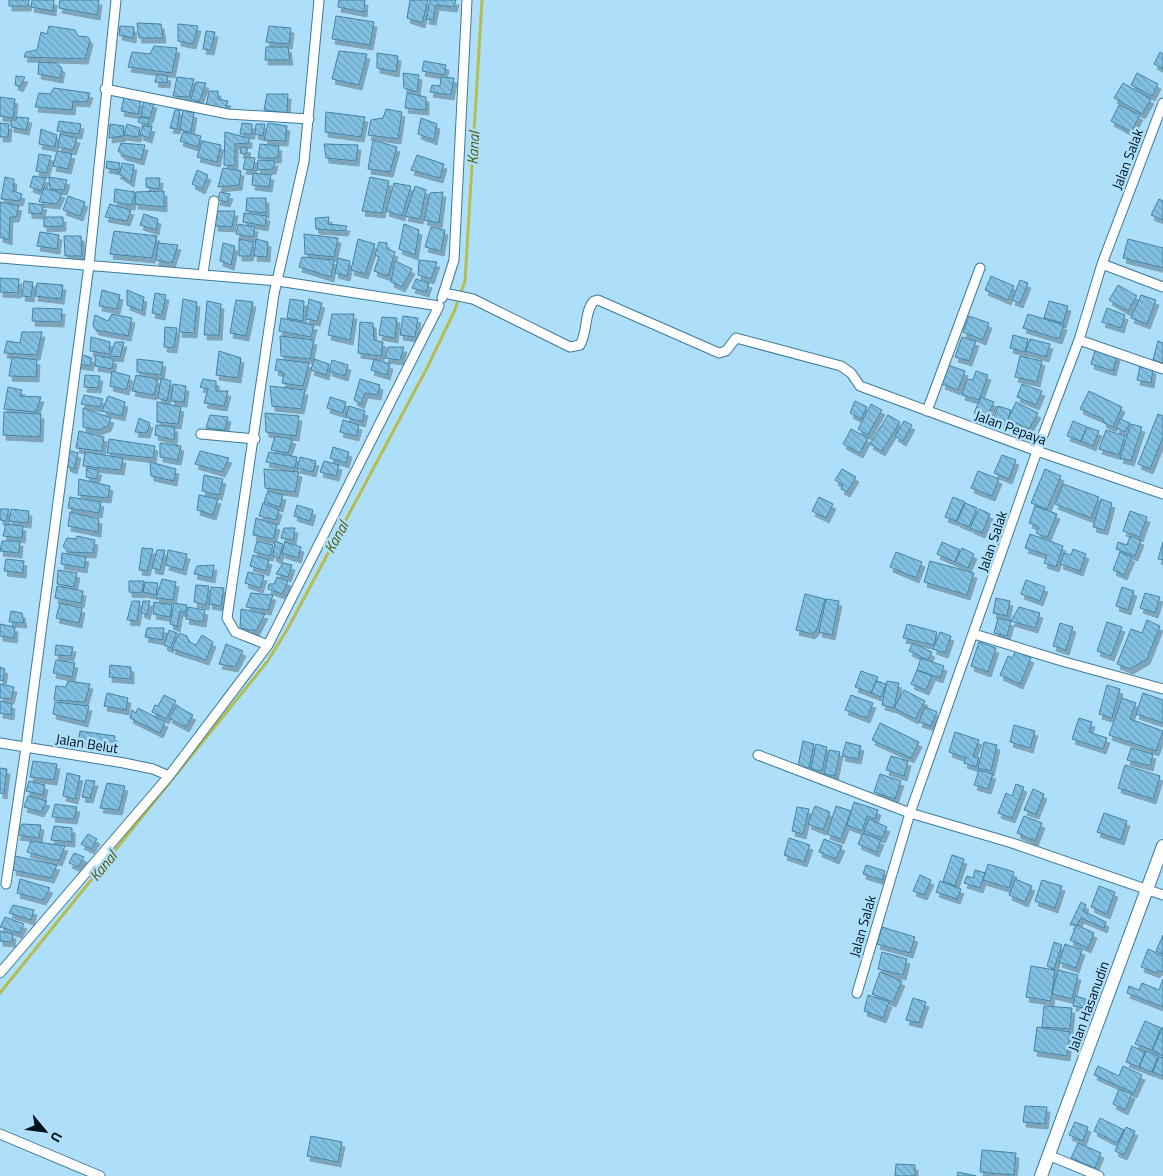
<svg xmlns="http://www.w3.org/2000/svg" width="1163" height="1176" viewBox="0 0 1163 1176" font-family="'Titillium Web',sans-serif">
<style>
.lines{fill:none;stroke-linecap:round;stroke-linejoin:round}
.stream{stroke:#b5bc50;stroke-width:3}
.building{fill:url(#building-back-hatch);stroke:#4683a3;filter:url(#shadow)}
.street-casing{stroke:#3d7a99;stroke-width:11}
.secondary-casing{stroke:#3d7a99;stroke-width:14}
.street{stroke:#fff;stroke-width:9}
.secondary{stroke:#fff;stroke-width:12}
.labels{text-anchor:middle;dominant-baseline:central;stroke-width:5;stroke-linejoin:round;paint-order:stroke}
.street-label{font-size:14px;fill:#00101c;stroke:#addffa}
.water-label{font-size:15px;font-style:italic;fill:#575b08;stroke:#addffa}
</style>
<defs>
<pattern id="building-back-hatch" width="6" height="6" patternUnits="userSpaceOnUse" patternTransform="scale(1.25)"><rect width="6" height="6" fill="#82c0e2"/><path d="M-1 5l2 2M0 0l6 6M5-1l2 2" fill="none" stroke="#6ea4c1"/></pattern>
<filter id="shadow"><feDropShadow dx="3" dy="5" stdDeviation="0" flood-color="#0004"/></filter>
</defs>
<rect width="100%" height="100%" fill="#addffa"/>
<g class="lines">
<!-- stream -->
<path class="stream" d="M0,993L267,662L287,630L426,370L454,312L465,281L482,0"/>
</g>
<!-- building -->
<path class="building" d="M9,0H29L28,6H9Z
M32,0H54L53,11L31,7Z
M60,0H99L97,15L59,8Z
M339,0H365L364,12L338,7Z
M410,0H428L422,23L407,18Z
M430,0H456L454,7L436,5L433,20L426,19Z
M336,16L374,22L370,45L332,39Z
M137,23L161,24L163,38H139Z
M178,24L198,26L193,44L178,41Z
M49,26L75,30L78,36L88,37L90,40L85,59L24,57L26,52L37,50L41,32L47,34Z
M120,26L134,27L133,38L119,35Z
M269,26L291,28L289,44L266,42Z
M206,31L215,32L211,50L203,49Z
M154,46L177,48L172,73L128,67L132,52L150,54Z
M266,47H288L290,60H265Z
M339,51L367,54L359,85L332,79Z
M1160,52L1163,54V69L1154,64Z
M377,53L398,56L396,72L377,68Z
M424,61L446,65L444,75L422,71Z
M39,62L56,63L62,68L60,78L38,74Z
M403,73L419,75L417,92L404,88Z
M1137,73L1158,84L1152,96L1131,85Z
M157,74L168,76L167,83L155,82Z
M16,76L25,77L20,87L15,85Z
M177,77L194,79L189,97L173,96Z
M441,77L454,78L451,95L430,92L432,85L440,86Z
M196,82L206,83L199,102L191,99Z
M1123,83L1151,99L1142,114L1114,98Z
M54,88L90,93L87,102L73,101L72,110L35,107L39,93L50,94Z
M209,91H218V99L228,101L225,110L206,106Z
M407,93L426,97V110L405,108Z
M267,94H288L287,113L264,110Z
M0,97L15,99L13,118L0,116Z
M124,97L141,101L138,114L121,111Z
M144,101L154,103L150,118L141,116Z
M1119,105L1140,115L1131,132L1111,121Z
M386,109L402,112L398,139L368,135L371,120L383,118Z
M175,110H180L177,129L170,128Z
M183,110L194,113L191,132L180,130Z
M326,112L365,117L361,137L325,132Z
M17,117L29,118L26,130L11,127V120H16Z
M140,117L149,119L148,125L138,122Z
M421,118L437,124L434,140L418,134Z
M59,121L81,124L79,134L57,131Z
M0,123L9,124L8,137H0Z
M242,123L252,124V134H240Z
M268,123L287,126L285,141L264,140Z
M110,124L124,126L123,136L109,138Z
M127,124L140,128L138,137L124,135Z
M256,124H265L263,136L255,134Z
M143,126L152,127L149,138L140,135Z
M41,129L57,135L55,147L39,144Z
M183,132L201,136L198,147L180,141Z
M225,132L249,138V143L235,144V166L224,165Z
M60,134L77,138L73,150L58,147Z
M373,140L397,147L390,172L368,169Z
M202,141L221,145L217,162L197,157Z
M121,143L145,145L141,160L123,155L118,151Z
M260,144L279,146L278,158H258Z
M324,144L358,145L356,161L326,158Z
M241,147L248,148L246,154L240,153Z
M57,151L72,154L68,169L53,166Z
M39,154L51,156L46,173L36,171Z
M417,155L444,164L440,178L411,170Z
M246,157L255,158L253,170L243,169Z
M258,160L275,161L273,169L257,170Z
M107,161L120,163L118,170L106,168Z
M122,163L134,165L131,182L117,173L120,172Z
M223,168L241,171L239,185L218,187Z
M197,170L208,175L202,189L192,184Z
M253,173L271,175L269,187L252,185Z
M33,176L46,178L41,191L30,187Z
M5,177L14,179L13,191L22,194L20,201L1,199Z
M49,177L67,180L64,190L50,189Z
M370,177L389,181L382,213L362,211Z
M146,178H160L159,189L146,187Z
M394,183L411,186L402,216L386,211Z
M415,186L426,190L420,219L405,216Z
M44,188L62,193L57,204L39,202Z
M115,189L135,192L132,205L114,202Z
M164,191V207L135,204L136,192Z
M220,192L230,194L227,202L217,200Z
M443,192L439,223L424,220L430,193Z
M68,196L85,202L80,216L63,210Z
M247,198H266V213L246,211Z
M1159,199L1163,201V220L1151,215Z
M0,202L19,206L16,217H10L9,240L0,237Z
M29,203L44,205L41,214L29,213Z
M110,204L131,210L127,221L105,217Z
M216,211H235L232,227L215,226Z
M244,213L267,216L265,226L243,222Z
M144,214L158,219L156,230L140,225Z
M44,217H63V226L44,227Z
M329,217L328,224L347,226L345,231L316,229L315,218Z
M238,224L255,227L253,237L236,234Z
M404,224L419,230L415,255L399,249Z
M431,227L445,230L441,251L425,247Z
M114,231L157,236L152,258L110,254Z
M40,232L59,235L57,249L37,246Z
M304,234L338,238L334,257L305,254Z
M64,236H81L82,256H65Z
M239,239L254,242L250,256H239Z
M256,239L268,242L267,257L254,256Z
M358,239L375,244L365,274L351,270Z
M1128,239L1163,248V268L1123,258Z
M379,242L387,243V249L395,252L388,276L374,271L379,257L375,255Z
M158,243L178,245L172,263L156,260Z
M223,243L235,246L231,265L220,261Z
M302,257L334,260L331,277L299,267Z
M338,258L350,261L347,276L335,273Z
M419,260L437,262L431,279L418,275Z
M395,261L412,269L402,287L391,282Z
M991,276L1014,286L1008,300L985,290Z
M0,278L19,279L18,293L0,292Z
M416,279L429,283L426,292L412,288Z
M1020,280L1028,283L1020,303L1012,300Z
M24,281L33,282L31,297L22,296Z
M37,283L63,285L61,299L35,296Z
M1118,285L1137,296L1128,311L1109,300Z
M102,290L120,295L117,309L99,306Z
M127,290L144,297L142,311L127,305Z
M155,293L166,295L162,315L152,313Z
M1141,295L1156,300L1147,324L1131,318Z
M183,299L197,302L194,333L179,332Z
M290,299L304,301L303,321L287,318Z
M309,299L322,303L317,321L306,319Z
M236,300L253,302L246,336L230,333Z
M207,301L221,304L219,335H204Z
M1049,301L1068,306L1063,323L1044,318Z
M33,308L62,309L61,322L32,321Z
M1107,308L1125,315L1121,328L1102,322Z
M112,314L132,318L128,336L96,330L93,326L95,315L108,321Z
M332,314H354L350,340L328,335Z
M1028,314L1064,325L1059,339L1023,328Z
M403,316L418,318L415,337L400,335Z
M969,316L989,323L983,340L963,332Z
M382,317L397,318L395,338L379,335Z
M281,318L314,325L311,337L279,331Z
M360,322L373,323L374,340L383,342L381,356L358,353Z
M165,327L177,328L174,348L164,347Z
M22,332H42L37,355L4,353L7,341L20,343Z
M1013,335L1028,339L1025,352L1010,348Z
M280,336L314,340L310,359L281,356Z
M91,337L110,342L109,354L90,351Z
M962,337L976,341L969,361L955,357Z
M1030,339L1050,344L1046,357L1026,351Z
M1158,341L1163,343V363L1153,360Z
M115,342H124L120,357L110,356Z
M388,347H404L400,360L385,358Z
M1095,350L1117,356L1113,371L1091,364Z
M219,351L241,358L238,378L216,375Z
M80,354L92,358L90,366L78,364Z
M95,355L114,359L112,369L95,366Z
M1020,356L1042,361L1037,382L1015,377Z
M12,357L37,360L36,377L9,376Z
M137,359L163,362L161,375L137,372Z
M277,359L309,363L303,386L282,383L284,373L275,370Z
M314,359L329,364L326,375L311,370Z
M374,359L390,364L387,375L371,370Z
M332,360L348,365L345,376L329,371Z
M948,365L965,371L958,390L942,384Z
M1140,366L1153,369L1151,383L1137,380Z
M112,371L130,376L126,390L110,386Z
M976,371L988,375L979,400L962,395L967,379L973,380Z
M85,375L100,376L98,388L84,387Z
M136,375L158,379L154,395L132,391Z
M161,378L171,381L167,401L158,398Z
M203,379L216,381V391H228L224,406L204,403L208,389L200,387Z
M360,379L380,385L378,395L365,393L361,404L354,400Z
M173,384L186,386L184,402L171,401Z
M1022,384L1042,391L1036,405L1017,397Z
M270,386L305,390L301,409L272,406Z
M8,387L22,390L20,396L41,397L36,412L4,409Z
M1089,391L1122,407L1113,427L1104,423L1103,419L1080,409Z
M84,395L103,399L100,407L81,404Z
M108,396L125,402L122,416L102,411Z
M330,397L346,402L343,413L327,408Z
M981,397L994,402L986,419L974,413Z
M855,401L867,407L861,419L850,413Z
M157,402L181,407L178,424L157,422Z
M1016,402L1038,413L1029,429L1008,419Z
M871,404L882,410L868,435L858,429Z
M349,406L365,411L362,422L346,417Z
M998,406L1011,410L1006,425L993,420Z
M83,408L111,418L108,426L99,430L83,427Z
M4,412L41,414L40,437L3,435Z
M265,413L299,416L296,436L266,432Z
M1158,414L1163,416V437L1150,469L1138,464Z
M210,415L228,417L225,430L206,428Z
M888,415L900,422L882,451L870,444Z
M139,418L150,423L147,433L135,432Z
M1120,419L1130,423L1125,432L1116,428Z
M343,420L359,425L356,436L340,432Z
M904,421L912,425L903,441L895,436Z
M1073,421L1087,427L1081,441L1067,436Z
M1131,424L1142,427L1131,461L1120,458Z
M156,425L175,427L174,440L155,435Z
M1087,427L1099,431L1093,446L1081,441Z
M851,429L868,438L860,453L843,444Z
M1106,430L1125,436L1119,455L1099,449Z
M79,431L104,437L102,451L76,448Z
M275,436L293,439L288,453L271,450Z
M109,439L155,446L153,458L107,453Z
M160,443L181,446L178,460L160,457Z
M333,447L349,452L346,463L330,458Z
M67,450L78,453L74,469L67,466Z
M200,451L229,458L222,472L195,464Z
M85,452L123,458L121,470L83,466Z
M269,452L297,457L295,468L266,462Z
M1002,455L1016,460L1009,479L994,473Z
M300,457L316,461L313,472L297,468Z
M324,461L339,465L336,476L320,472Z
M150,462L176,469L174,481L151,476Z
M87,468L99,470L96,479L86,477Z
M264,469L299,472L295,492L265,488Z
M842,469L856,477L847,492L841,489L843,485L835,480Z
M1045,469L1061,476L1047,509L1031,503Z
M978,471L999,479L992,496L971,488Z
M204,475L223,479L219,495L202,491Z
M79,479L110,486L108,498L78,495Z
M1063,484L1099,497L1091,518L1055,504Z
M268,491L283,495L280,507L264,502Z
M199,495L218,499L213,515L197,510Z
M70,497L101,502L99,513L68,508Z
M819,497L833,504L826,518L812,511Z
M953,497L965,502L956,521L945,517Z
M1101,499L1112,503L1105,530L1093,527Z
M263,503L279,510L276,520L259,516Z
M965,503L977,508L969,527L957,522Z
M297,505L313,510L310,521L294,516Z
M1035,506L1057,514L1047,538L1036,533L1039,527L1029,523Z
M0,509H9L6,521L0,520Z
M11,509L29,511L28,523L9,521Z
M979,509L990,514L982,533L970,528Z
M1130,511L1147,517L1140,537L1123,531Z
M70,512L99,519L98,532L68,526Z
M256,518L277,525L273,539L253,535Z
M6,524L23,526L22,538L3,536Z
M284,528H295L293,540L281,538Z
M1030,534L1063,546L1056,567L1044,563L1047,555L1025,548Z
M77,536L95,540L93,553L68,552L63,546L67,538L76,539Z
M1130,536L1141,540L1135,556L1116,549L1118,542L1127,545Z
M2,541H20L19,553L0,551Z
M257,541L273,545L270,556L254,552Z
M275,541L283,544L279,559L273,556Z
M285,542L301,547L298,558L282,553Z
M942,542L960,550L955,562L937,554Z
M1163,542V560L1158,559Z
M142,548L153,549L147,571L139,570Z
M962,548L974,554L968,568L955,562Z
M1073,549L1086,554L1080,571L1060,564L1064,553L1071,555Z
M157,550H165L160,570L152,568Z
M168,550L187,554L183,570L166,565Z
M896,552L922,562L916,578L890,567Z
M1120,552L1132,557L1124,575L1113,570Z
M62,553L86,557L84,568L61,564Z
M253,555L269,560L266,571L250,566Z
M6,559L24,561L23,573L4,571Z
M930,561L974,573L967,595L924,582Z
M283,563L292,565L288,577L276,574Z
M214,565L212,578L194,574L197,566Z
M58,570L77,573L74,587L57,584Z
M248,572L264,576L260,588L245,583Z
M277,577L288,581L282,594L268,589L269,584H274Z
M162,579L176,582L173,600L156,598Z
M1026,580L1045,587L1040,601L1021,594Z
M129,581H144L142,593L129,592Z
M145,582L158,583L156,595L143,592Z
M196,585L209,586L206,605L194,602Z
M57,586L83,591L81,603L55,598Z
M211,587L224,588L221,606L209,604Z
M1122,587L1134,591L1128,610L1116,606Z
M251,593L273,595L268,610L246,607Z
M1145,593L1160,597L1155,613L1140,608Z
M805,594L825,599L817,629L812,634L796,630Z
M996,598L1010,601L1007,616L993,613Z
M826,599L839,601L832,635L819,632Z
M132,601H140L137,621L127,620Z
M143,601H150L147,615L141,612Z
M154,602L172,605L170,617L153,614Z
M60,603L82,608L79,623L56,618Z
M174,603L187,605L185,613L180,611L177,627L170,624Z
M188,607L205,610L203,622L186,619Z
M1019,607L1040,613L1035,628L1011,621Z
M241,609L265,614L256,631L240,628Z
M11,611L22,613L24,623L9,622Z
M998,618L1011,621L1007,636L994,633Z
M1147,620L1160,626L1147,659L1130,669L1117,664L1131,629L1142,633Z
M1107,622L1122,627L1111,656L1097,651Z
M1060,623L1073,627L1066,650L1053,646Z
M0,624L15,627L14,638L0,636Z
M907,624L937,632L934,645L903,638Z
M147,628H164L162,640L145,637Z
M169,630L177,633L170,648L164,645Z
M940,632L951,636L945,653L933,649Z
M179,633L187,636L189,642L196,645L202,635L213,642L206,660L172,649Z
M979,642L996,648L988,672L971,666Z
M913,643L932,652L928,660L909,651Z
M226,644L243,651L235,667L219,664Z
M56,645L73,647L71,656L55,655Z
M1016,651L1031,658L1020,684L1000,675L1008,656L1012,658Z
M921,658L944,666L940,678L917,670Z
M56,660L75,663L72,677L53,673Z
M110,665L131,667V679L109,677Z
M0,667L5,669L3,681L0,680Z
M917,670L932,676L926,690L911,684Z
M861,671L878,677L871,693L855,687Z
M68,681L90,684L85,702L54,700L56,686L66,687Z
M876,681L886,684L881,697L871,693Z
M887,681L899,683L894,708L882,705Z
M0,684L14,687L11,699L0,698Z
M1107,685L1120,689L1112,718L1099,714Z
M904,690L925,701L915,719L894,708Z
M107,693L128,698L126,710L104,706Z
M1143,693L1163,700V723L1136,714Z
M164,695L176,701L166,719L152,712L155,705L158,706Z
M851,695L873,703L867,718L845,710Z
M1122,698L1136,703L1130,719L1163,731L1156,751L1109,735Z
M0,701L12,704L11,715L0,713Z
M55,702L89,706L85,722L53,714Z
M177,706L193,715L186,727L169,718Z
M925,707L937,712L931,726L919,722Z
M138,708L165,722L160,733L130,718L132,710L136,713Z
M1079,718L1092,722L1089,732L1107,738L1103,749L1072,739Z
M880,723L919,742L911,758L872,740Z
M1014,725L1035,731L1030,748L1010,742Z
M80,731L115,736L113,748L78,742Z
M955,732L979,740L973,756L979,758L976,767L964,763L966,758L949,752Z
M803,741L814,744L809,768L798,766Z
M846,742L861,746L858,759L842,756Z
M984,742L997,745L991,771L978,768Z
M816,744L827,747L822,771L811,769Z
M1131,748L1153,754L1150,766L1127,760Z
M829,750L840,752L835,776L824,774Z
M891,756L908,761L904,776L886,770Z
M33,761L57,764L54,780L30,777Z
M1125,765L1160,776L1153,799L1118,788Z
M0,768L7,769L4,794L0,793Z
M979,770L993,774L988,789L974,785Z
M67,773L80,776L75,799L63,796Z
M880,774L901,781L895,799L874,792Z
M86,780L95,781L90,798L82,797Z
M29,781L45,785L43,795L26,791Z
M107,783L125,786L119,810L100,808Z
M1016,784L1024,787L1012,818L998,813L1006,793L1012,796Z
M1033,789L1044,794L1036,814L1024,810Z
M28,796L47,801L41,812L24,807Z
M854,802L878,810L875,819L867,816L862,831L847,825Z
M55,804L77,807L74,819L52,817Z
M815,806L830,812L823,830L808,824Z
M836,806L851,811L841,839L827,834Z
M797,807L809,809L803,834L792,831Z
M1104,813L1127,821L1121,840L1097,832Z
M1024,816L1042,823L1035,841L1017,833Z
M869,819L887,827L882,838L864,831Z
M22,824L41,825L39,838L17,835Z
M54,826L72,828V842L51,840Z
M863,833L881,840L876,852L858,844Z
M88,834L97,839L91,849L81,844Z
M789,838L810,845L804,862L784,855Z
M824,839L842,846L836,859L819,852Z
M31,841L65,846L59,861L27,852Z
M74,853L84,857L78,867L69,863Z
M952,855L964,859L955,886L943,881Z
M15,856L57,865L51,878L13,870Z
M988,864L1014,872L1009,888L983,880Z
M866,865L885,871L882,880L863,874Z
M975,870L985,873L980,888L964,883L967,876L973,878Z
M920,875L931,880L924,895L913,891Z
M20,879L50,888L43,900L17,893Z
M1015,879L1032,886L1025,902L1009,895Z
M1042,880L1062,886L1055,908L1035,901Z
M940,881L961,889L957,899L936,892Z
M1099,886L1115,892L1107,914L1091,907Z
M1081,902L1086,905L1083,911L1106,922L1104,928L1081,918L1077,925H1070Z
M13,905L34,910L31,920L9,913Z
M5,917L24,924L19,933L0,927Z
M1077,925L1094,933L1088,948L1070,940Z
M882,927L915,937L910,953L877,944Z
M0,931L13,934L12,942L0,941Z
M1163,935V954L1156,951Z
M1054,942L1062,945L1054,969L1047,966Z
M1065,944L1082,950L1076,968L1059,962Z
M1148,949L1163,956V972L1158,970L1157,973L1141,967Z
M882,952L907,959L903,975L878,969Z
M1031,966L1055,970L1051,1001L1026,997Z
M1058,970L1078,975L1072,999L1052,994Z
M880,972L902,981L893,1002L872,994Z
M1163,979V1007L1127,993L1129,986L1139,990L1142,983L1159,990Z
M868,995L889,1002L883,1018L864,1011Z
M1075,996L1086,999L1084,1008L1073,1006Z
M913,998L926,1002L919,1023L906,1020Z
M1044,1006L1072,1008L1070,1029L1042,1027Z
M1145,1021L1161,1028L1152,1050L1135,1044Z
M1037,1027L1070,1032L1067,1056L1034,1051Z
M1163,1027V1056L1152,1050Z
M1132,1046L1145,1052L1139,1067L1126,1062Z
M1146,1051L1158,1056L1152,1072L1139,1067Z
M1159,1057L1163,1058V1076L1153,1072Z
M1098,1066L1119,1076L1123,1066L1142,1075L1134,1093L1094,1075Z
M1119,1089L1132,1094L1125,1110L1113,1104Z
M1025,1106L1047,1107L1045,1124L1023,1122Z
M1100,1118L1124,1130L1117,1143L1094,1131Z
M1075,1122L1088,1127L1083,1141L1069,1135Z
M1126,1127L1135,1131L1124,1155L1115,1151Z
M311,1136L342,1142L338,1162L307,1156Z
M1078,1143L1101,1153L1095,1168L1071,1158Z
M982,1150L1016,1153L1014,1175L980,1172Z
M896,1164L915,1165V1176H895Z
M958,1172L976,1176H957Z"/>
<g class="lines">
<defs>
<path id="street" d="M105,89L228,114L309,119
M0,258L278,281L439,306L268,645L169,776L0,973
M1102,264L1163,287
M203,273L214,201
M444,293L473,299L570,347L580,345C588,332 584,311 594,301L598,300L719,353L726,351L736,338L841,366L851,373L860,386L1037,451L1163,494
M442,298L454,260L467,0
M1079,340L1163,369
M927,411L980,268
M201,434L255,439
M974,634L1065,662L1163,689
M268,645L235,632L227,618L274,294L304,162L319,0
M0,743L124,763L153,769L169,776
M758,755L910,813L1012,843L1163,895
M6,884L26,747L89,265L116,0
M857,993L910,813L1037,451L1079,340L1102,264L1163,103
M0,1134L100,1176
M1048,1155L1099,1176"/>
<path id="secondary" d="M1041,1176L1163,846"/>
</defs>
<!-- street casing -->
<use href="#street" class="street-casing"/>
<!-- secondary casing -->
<use href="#secondary" class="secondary-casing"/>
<!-- street -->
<use href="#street" class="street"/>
<!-- secondary -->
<use href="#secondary" class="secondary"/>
</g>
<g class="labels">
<!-- street labels -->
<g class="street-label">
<text transform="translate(1127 159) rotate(-69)">Jalan Salak</text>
<text transform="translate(1011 427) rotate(20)">Jalan Pepaya</text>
<text transform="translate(992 541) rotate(-71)">Jalan Salak</text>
<text transform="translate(87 743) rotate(9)">Jalan Belut</text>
<text transform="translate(862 926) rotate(-74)">Jalan Salak</text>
<text transform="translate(1088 1006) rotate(-70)">Jalan Hasanudin</text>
</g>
<!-- water labels -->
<g class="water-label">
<text transform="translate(473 148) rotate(-87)">Kanal</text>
<text transform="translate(336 537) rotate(-61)">Kanal</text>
<text transform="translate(103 866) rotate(-51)">Kanal</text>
</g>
</g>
<!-- north arrow -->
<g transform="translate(45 1131) rotate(119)" stroke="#addffa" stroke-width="4" paint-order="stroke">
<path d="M0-4L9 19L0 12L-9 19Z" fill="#00101c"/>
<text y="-8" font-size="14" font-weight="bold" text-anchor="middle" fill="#00101c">U</text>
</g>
</svg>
